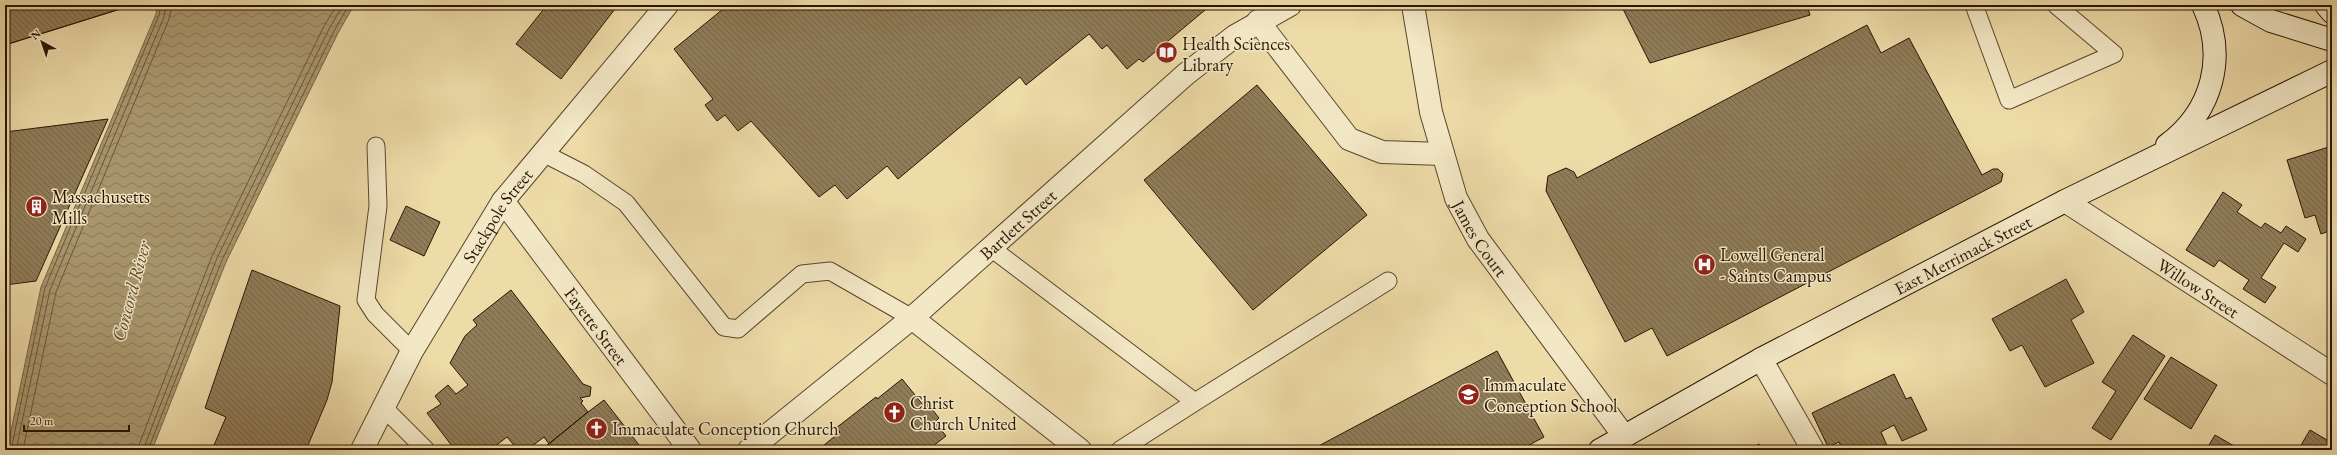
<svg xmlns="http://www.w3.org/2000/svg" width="2337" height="455" viewBox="0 0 2337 455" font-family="'EB Garamond',serif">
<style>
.water{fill:url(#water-waves);stroke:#766444}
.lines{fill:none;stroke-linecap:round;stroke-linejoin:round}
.shore{stroke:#6a5639;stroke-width:1}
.building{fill:url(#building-back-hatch);stroke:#291502}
.service-casing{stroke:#5a462c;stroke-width:19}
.minor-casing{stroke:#5a462c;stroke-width:24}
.secondary-casing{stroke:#291502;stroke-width:24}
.service{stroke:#f3e8c6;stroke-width:17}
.minor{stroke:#f3e8c6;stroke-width:22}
.secondary{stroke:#f3e8c6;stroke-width:22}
.labels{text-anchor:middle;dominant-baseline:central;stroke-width:3;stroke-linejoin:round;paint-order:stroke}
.poi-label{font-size:18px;fill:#291502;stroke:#f3e8c6;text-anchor:start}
.street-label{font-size:18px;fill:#291502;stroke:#f3e8c6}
.water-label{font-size:19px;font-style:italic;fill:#5d492e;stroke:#f3e8c6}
</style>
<defs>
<pattern id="water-waves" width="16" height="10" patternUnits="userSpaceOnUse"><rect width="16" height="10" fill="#aa9870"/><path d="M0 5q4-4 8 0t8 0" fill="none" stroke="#8a7b5a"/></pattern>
<pattern id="building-back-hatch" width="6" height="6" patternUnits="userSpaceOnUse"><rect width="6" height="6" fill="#8f7c58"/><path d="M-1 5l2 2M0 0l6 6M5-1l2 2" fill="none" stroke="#756447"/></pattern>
</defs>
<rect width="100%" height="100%" fill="#eddba8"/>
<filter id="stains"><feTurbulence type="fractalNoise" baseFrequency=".005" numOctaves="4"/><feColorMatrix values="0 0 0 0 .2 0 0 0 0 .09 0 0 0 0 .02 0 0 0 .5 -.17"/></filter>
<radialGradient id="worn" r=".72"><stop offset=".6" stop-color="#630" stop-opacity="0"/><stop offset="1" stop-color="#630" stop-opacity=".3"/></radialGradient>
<!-- water -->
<path class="water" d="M157,5H354L338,33L226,262L152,450H7L41,287L156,14Z"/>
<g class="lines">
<!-- shore -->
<path class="shore" d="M11,450L45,288L159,15L161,5
M16,450L50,290L164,17L166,5
M23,450L56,292L169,19L172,5
M137,450L212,256L324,26L337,5
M143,450L217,258L329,29L343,5
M148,450L222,260L334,31L349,5"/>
</g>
<!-- building -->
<path class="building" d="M5,5H133L5,45Z
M5,5H133L5,45Z
M547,5H618L561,79L516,44Z
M728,5H1211L1143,62L1139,59L1127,69L1107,45L1102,49L1089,34L1026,85L1020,77L898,179L887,166L847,199L835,185L819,197L751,121L738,131L725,115L717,121L705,105L713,99L674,49Z
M1621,5H1807L1810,15L1650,63Z
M1867,25L1881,53L1909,38L1982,175L1993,169H1998L2003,174L2001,182L1667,356L1652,328L1625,342L1546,191L1548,176L1566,168L1574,172L1577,178Z
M1257,85L1367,215L1253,310L1144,180Z
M108,119L36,281L5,285V132Z
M2332,146V230L2321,234L2315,215L2305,218L2287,160Z
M2223,192L2242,205L2237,212L2261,228L2265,223L2281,233L2286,226L2306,239L2298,252L2284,243L2261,278L2276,287L2265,303L2243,289L2249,280L2219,260L2214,267L2186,250Z
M406,206L440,222L424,256L390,240Z
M252,270L340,306L332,382L327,400L306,450H212L226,417L205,408Z
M2066,279L2084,312L2071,320L2094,363L2045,387L2022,345L2010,351L1992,319Z
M511,290L583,384L591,387L590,396L580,398L583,401L581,403L588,412L549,444L544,437L527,450H518L507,437L490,450H455L427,413L441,404L435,396L448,385L456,394L468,385L450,363L465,336L477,325L473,320Z
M2133,335L2165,356L2111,440L2092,428L2116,391L2102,382Z
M1497,351L1544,437L1520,450H1311Z
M2171,357L2217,385L2191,429L2144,399Z
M1894,374L1906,399L1911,397L1927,430L1902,441L1894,425L1881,432L1889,450H1843L1839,442L1828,447L1812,413Z
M902,379L924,406L927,403L939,418L935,422L946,436L928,450H818L840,432L836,428L876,397L877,399Z
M604,400L643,450H541L588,412Z
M2310,430L2332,443V450H2298Z
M2215,435L2241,450H2206Z
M1759,444L1762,450H1749Z"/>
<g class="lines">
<defs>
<path id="service" d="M1974,5L2009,100L2114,54L2056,5
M376,146L378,206L366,300L375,314L412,351
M543,153L584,174L626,203L724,327L738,329L802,274L830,271L912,318
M991,248L1195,402L1388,281
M383,407L426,450
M1120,450L1195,402"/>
<g id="minor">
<path id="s1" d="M1413,5L1431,112L1456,198L1478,239L1624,436"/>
<path d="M1258,21L1349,139L1382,152L1443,154"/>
<path id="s2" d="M503,201L690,450"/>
<path id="s3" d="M2065,201L2332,374"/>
<path d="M912,318L1080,450"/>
<path d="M1761,359L1813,450"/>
<path id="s4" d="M362,450L412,351L503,201L667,5"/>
<path id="s5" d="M749,450L912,318L1186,74L1235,36L1290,5"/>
</g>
<g id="secondary">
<path d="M2242,5L2271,21L2332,40"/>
<path d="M2326,5L2332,12"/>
<path d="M2167,145C2213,111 2227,56 2203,5"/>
<path id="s6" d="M1600,450L1761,359L2065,201L2332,71"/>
</g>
</defs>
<!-- service casing -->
<use href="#service" class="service-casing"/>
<!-- minor casing -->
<use href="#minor" class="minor-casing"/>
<!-- secondary casing -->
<use href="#secondary" class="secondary-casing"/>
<!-- service -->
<use href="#service" class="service"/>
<!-- minor -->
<use href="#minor" class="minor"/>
<!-- secondary -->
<use href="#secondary" class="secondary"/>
</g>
<!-- icons -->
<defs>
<symbol id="library-disc" viewBox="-11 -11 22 22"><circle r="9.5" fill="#8f2418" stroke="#f3e8c6"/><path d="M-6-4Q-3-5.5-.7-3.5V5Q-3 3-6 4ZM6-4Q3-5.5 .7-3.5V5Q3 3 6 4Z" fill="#fff"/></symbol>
<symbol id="building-disc" viewBox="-11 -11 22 22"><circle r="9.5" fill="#8f2418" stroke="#f3e8c6"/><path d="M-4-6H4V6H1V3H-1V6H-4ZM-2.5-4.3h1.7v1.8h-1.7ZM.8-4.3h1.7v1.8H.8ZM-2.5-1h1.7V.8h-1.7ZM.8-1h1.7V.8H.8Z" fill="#fff"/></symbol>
<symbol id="hospital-disc" viewBox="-11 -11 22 22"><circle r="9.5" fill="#8f2418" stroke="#f3e8c6"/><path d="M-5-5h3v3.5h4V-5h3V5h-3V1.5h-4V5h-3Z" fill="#fff"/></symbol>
<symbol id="school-disc" viewBox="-11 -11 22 22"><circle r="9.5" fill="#8f2418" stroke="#f3e8c6"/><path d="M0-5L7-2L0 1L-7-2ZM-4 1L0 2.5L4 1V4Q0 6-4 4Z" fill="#fff"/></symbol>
<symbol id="church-disc" viewBox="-11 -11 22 22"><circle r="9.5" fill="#8f2418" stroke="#f3e8c6"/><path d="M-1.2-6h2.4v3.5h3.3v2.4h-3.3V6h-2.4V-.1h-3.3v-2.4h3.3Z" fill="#fff"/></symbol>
</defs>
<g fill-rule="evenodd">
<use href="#library-disc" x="1154" y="40" width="25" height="25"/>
<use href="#building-disc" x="24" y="194" width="25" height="25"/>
<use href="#hospital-disc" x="1692" y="252" width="25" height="25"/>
<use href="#school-disc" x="1456" y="382" width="25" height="25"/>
<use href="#church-disc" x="882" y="400" width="25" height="25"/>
<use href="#church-disc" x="584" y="416" width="25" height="25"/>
</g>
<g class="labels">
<!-- poi labels -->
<g class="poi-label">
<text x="1182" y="43">Health Sciences<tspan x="1182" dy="21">Library</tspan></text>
<text x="52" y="196">Massachusetts<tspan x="52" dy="21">Mills</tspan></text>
<text x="1720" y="254">Lowell General<tspan x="1720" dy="21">- Saints Campus</tspan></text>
<text x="1484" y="384">Immaculate<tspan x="1484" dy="21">Conception School</tspan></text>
<text x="910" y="402">Christ<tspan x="910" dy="21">Church United</tspan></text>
<text x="612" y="428">Immaculate Conception Church</text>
</g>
<!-- street labels -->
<g class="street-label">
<text stroke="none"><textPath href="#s4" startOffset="271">Stackpole Street</textPath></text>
<text stroke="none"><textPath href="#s5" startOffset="351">Bartlett Street</textPath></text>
<text stroke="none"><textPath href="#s1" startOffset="245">James Court</textPath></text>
<text stroke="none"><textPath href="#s6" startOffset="412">East Merrimack Street</textPath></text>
<text stroke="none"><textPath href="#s3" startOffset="159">Willow Street</textPath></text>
<text stroke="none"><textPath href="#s2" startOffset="156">Fayette Street</textPath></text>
</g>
<!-- water labels -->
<g class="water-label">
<text transform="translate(131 291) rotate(-75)">Concord River</text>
</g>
</g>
<!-- margin -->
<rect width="2337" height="455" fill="none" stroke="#eddba8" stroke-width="20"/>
<rect x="6" y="6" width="2325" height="443" fill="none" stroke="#291502" stroke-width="2"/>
<rect x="10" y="10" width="2317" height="435" fill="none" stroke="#291502"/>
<!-- north arrow -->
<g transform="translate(42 42) rotate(320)" stroke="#f3e8c6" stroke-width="3" paint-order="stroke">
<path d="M0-3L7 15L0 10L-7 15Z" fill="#291502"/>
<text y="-6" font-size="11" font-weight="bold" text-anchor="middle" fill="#291502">N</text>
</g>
<!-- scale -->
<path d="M24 425v6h105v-6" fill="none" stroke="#291502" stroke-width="2"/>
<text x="30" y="425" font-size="12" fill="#291502" stroke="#f3e8c6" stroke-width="3" paint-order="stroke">20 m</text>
<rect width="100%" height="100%" filter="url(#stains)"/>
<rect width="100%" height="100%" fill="url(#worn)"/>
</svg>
